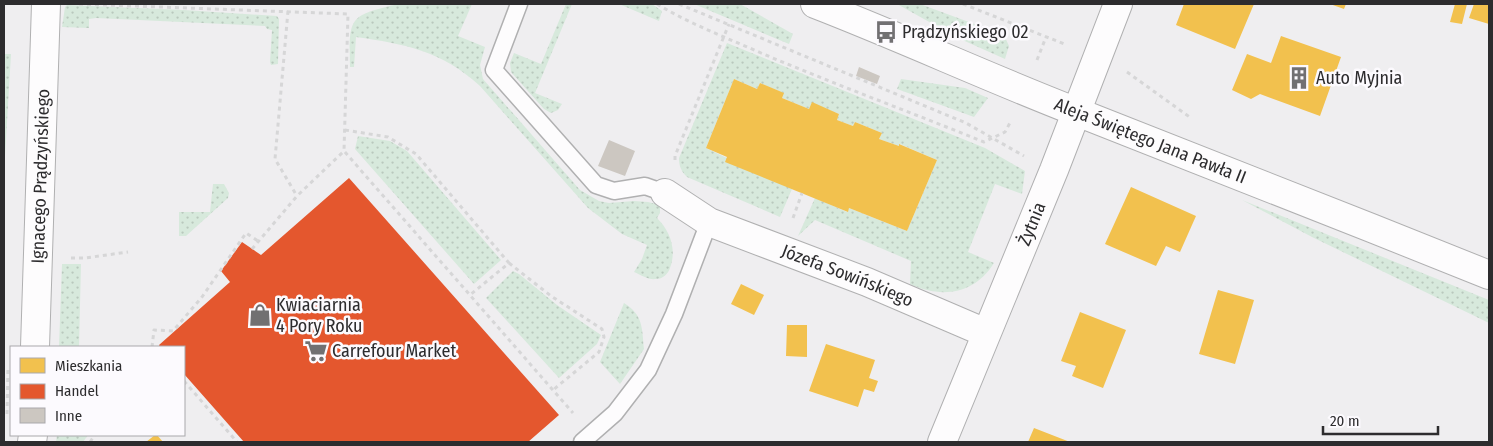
<svg xmlns="http://www.w3.org/2000/svg" width="1493" height="446" viewBox="0 0 1493 446" font-family="'Fira Sans Condensed',sans-serif">
<style>
.grass{fill:url(#grass-dots)}
.homes{fill:#f2c14e}
.shops{fill:#e4572e}
.building{fill:#ccc7c1}
.lines{fill:none;stroke-linecap:round;stroke-linejoin:round}
.service-casing{stroke:#b0b0b1;stroke-width:19}
.minor-casing{stroke:#b0b0b1;stroke-width:30}
.path{stroke:#d6d6d7;stroke-width:3;stroke-dasharray:4 4;stroke-linecap:butt}
.service{stroke:#fdfcfd;stroke-width:16}
.minor{stroke:#fdfcfd;stroke-width:28}
.labels{text-anchor:middle;dominant-baseline:central;stroke-width:5;stroke-linejoin:round;paint-order:stroke}
.poi-label{font-size:18px;fill:#2d2c2e;stroke:#fcfafe;text-anchor:start}
.street-label{font-size:18px;fill:#2d2c2e;stroke:#fcfafe}
</style>
<defs>
<pattern id="grass-dots" width="8" height="8" patternUnits="userSpaceOnUse" patternTransform="scale(1.25)"><rect width="8" height="8" fill="#d7e9dc"/><path d="M2 2h.1M6 6h.1" fill="none" stroke="#b9c8bd" stroke-width="1.8" stroke-linecap="round"/></pattern>
</defs>
<rect width="100%" height="100%" fill="#efeef0"/>
<!-- grass -->
<path class="grass" d="M398,4H472L458,36L485,47L480,65L483,79L580,190L599,201L609,203L634,201L648,202L660,205V213L657,218C670,231 677,249 670,268C668,274 663,279 656,279C648,280 641,275 634,272L642,259L647,245L622,234L588,208L480,86C442,51 405,44 356,37L354,67H350C349,16 349,16 398,4Z
M566,4H572L535,93L562,104L558,110L551,113L544,109L511,72L510,63L514,53L541,64Z
M619,4H652L662,11L659,21Z
M694,4H740L793,34L789,44Z
M897,4H920L1004,35L1009,46L1005,59L958,38Z
M67,5L184,10L277,16L279,19L278,64L271,65L270,62L272,30L267,29L265,26L96,18L89,19V28L62,27L65,7Z
M727,43L985,148L1025,171L1022,194L995,184L968,252L994,263C975,294 942,299 910,284L911,261L815,220L798,236L815,198L847,212L849,208L907,231L937,160L900,144L899,146L879,139L882,133L855,122L853,126L837,120L839,114L812,103L809,109L782,98L783,93L760,83L757,89L734,79L706,148L792,189L780,217L687,177C681,171 679,166 679,158Z
M4,54H11L5,156L4,154Z
M901,79L965,88L988,98L974,117L897,89Z
M358,136L390,141L407,151L501,260L474,284L355,149Z
M213,184H224L229,193L228,198L186,236H179V212H210Z
M1242,200L1489,300V323L1312,237Z
M62,264H81L79,347H59Z
M513,271L519,274L557,305L601,335L597,344L559,378L486,298Z
M624,303C643,315 642,327 644,349L620,384L600,362Z
M57,435H88L83,442H56Z"/>
<!-- homes -->
<path class="homes" d="M1184,4H1254L1235,49L1176,25Z
M1330,4H1346L1344,9Z
M1455,4H1467L1462,24L1450,22Z
M1474,4H1489V24L1469,18Z
M1281,36L1341,57L1320,116L1260,94L1251,99L1232,90L1247,54L1271,63Z
M734,79L757,89L760,83L784,93L782,98L809,109L812,102L839,114L837,120L853,126L855,122L882,133L879,139L899,146V144L937,160L907,231L849,208L848,212L725,162L727,157L706,148Z
M1131,187L1196,216L1180,252L1166,246L1156,266L1105,244Z
M741,284L764,295L754,315L731,304Z
M1218,290L1254,300L1235,364L1199,354Z
M1080,312L1126,330L1103,388L1072,376L1076,366L1061,361Z
M787,325H807V357L786,356Z
M826,344L875,360L869,378L878,381L874,392L864,389L858,407L809,391Z
M1034,428L1070,442H1028Z
M155,435H157L163,442H146Z"/>
<!-- shops -->
<path class="shops" d="M349,178L559,415L528,442H244L184,374V347H160L159,345L230,282L221,271L242,242L261,255Z"/>
<!-- building -->
<path class="building" d="M859,67L880,76L877,84L856,76Z
M609,140L635,151L625,176L598,166Z"/>
<g class="lines">
<defs>
<path id="service" d="M519,4L494,70L596,185L614,191L645,186L665,193
M582,442L615,413L648,370L674,314L709,222"/>
<g id="minor">
<path id="s1" d="M815,4C903,38 989,78 1077,112C1215,166 1352,220 1489,275"/>
<path id="s2" d="M665,193L709,222L867,282L986,333"/>
<path id="s3" d="M35,347L46,4"/>
<path d="M32,442L33,435"/>
<path id="s4" d="M942,442L1054,170L1118,4"/>
</g>
</defs>
<!-- service casing -->
<use href="#service" class="service-casing"/>
<!-- minor casing -->
<use href="#minor" class="minor-casing"/>
<!-- path -->
<path class="path" d="M79,4L348,14L344,151
M657,4C690,24 725,37 761,53C834,84 910,112 984,142L1005,132L1011,121
M679,4L966,123L1024,156
M963,4L1067,45
M288,11L275,159L297,196
M1037,60L1046,37
M1127,72L1191,118
M345,130L388,137L416,154L509,263L470,295
M675,160V156L729,24
M793,218L802,193
M252,249L297,196L344,151L573,413
M71,258H85L128,252
M509,263L551,296L602,329L604,337L599,352L553,390
M152,347L154,330L173,331L202,297L246,233L258,241
M184,381L237,442
M7,414L8,368
M90,442L95,435"/>
<!-- service -->
<use href="#service" class="service"/>
<!-- minor -->
<use href="#minor" class="minor"/>
</g>
<!-- icons -->
<defs>
<symbol id="bus-bare" viewBox="-9 -9 18 18"><path d="M-5-6H5V4H4V6H2V4H-2V6H-4V4H-5ZM-3.5-4V0h7V-4ZM-3.5 1.2v1.5H-2V1.2ZM2 1.2v1.5H3.5V1.2Z" fill="#717072" stroke="#fcfafe" stroke-width="2.5" paint-order="stroke"/></symbol>
<symbol id="building-bare" viewBox="-9 -9 18 18"><path d="M-4-6H4V6H1V3H-1V6H-4ZM-2.5-4.3h1.7v1.8h-1.7ZM.8-4.3h1.7v1.8H.8ZM-2.5-1h1.7V.8h-1.7ZM.8-1h1.7V.8H.8Z" fill="#717072" stroke="#fcfafe" stroke-width="2.5" paint-order="stroke"/></symbol>
<symbol id="shop-bare" viewBox="-9 -9 18 18"><path d="M-5-2.5h2.3a2.7 3.5 0 0 1 5.4 0H5L5.5 6h-11ZM-1.5-2.5h3a1.5 2.3 0 0 0-3 0Z" fill="#717072" stroke="#fcfafe" stroke-width="2.5" paint-order="stroke"/></symbol>
<symbol id="supermarket-bare" viewBox="-9 -9 18 18"><path d="M-6-5.5h2.5l.6 2H6L4.5 2H-2.5L-4.4-4H-6ZM-1.5 3.2a1.3 1.3 0 1 0 .1 0ZM3 3.2a1.3 1.3 0 1 0 .1 0Z" fill="#717072" stroke="#fcfafe" stroke-width="2.5" paint-order="stroke"/></symbol>
</defs>
<g fill-rule="evenodd">
<use href="#bus-bare" x="870" y="16" width="32" height="32"/>
<use href="#building-bare" x="1283" y="62" width="32" height="32"/>
<use href="#shop-bare" x="244" y="299" width="32" height="32"/>
<use href="#supermarket-bare" x="300" y="335" width="32" height="32"/>
</g>
<g class="labels">
<!-- poi labels -->
<g class="poi-label">
<text x="902" y="32">Prądzyńskiego 02</text>
<text x="1316" y="78">Auto Myjnia</text>
<text x="276" y="305">Kwiaciarnia<tspan x="276" dy="21">4 Pory Roku</tspan></text>
<text x="332" y="351">Carrefour Market</text>
</g>
<!-- street labels -->
<g class="street-label">
<text stroke="none"><textPath href="#s1" startOffset="362">Aleja Świętego Jana Pawła II</textPath></text>
<text stroke="none"><textPath href="#s3" startOffset="171">Ignacego Prądzyńskiego</textPath></text>
<text stroke="none"><textPath href="#s4" startOffset="236">Żytnia</textPath></text>
<text stroke="none"><textPath href="#s2" startOffset="201">Józefa Sowińskiego</textPath></text>
</g>
</g>
<!-- border -->
<rect width="1493" height="446" fill="none" stroke="#2d2c2e" stroke-width="10"/>
<!-- legend -->
<rect x="10" y="346" width="175" height="90" fill="#fcfafe" stroke="#a9a8ab"/>
<rect x="20" y="358" width="25" height="15" fill="#f2c14e" stroke="#a9a8ab"/>
<text x="55" y="371" font-size="15" fill="#2d2c2e">Mieszkania</text>
<rect x="20" y="384" width="25" height="15" fill="#e4572e" stroke="#a9a8ab"/>
<text x="55" y="396" font-size="15" fill="#2d2c2e">Handel</text>
<rect x="20" y="408" width="25" height="15" fill="#ccc7c1" stroke="#a9a8ab"/>
<text x="55" y="421" font-size="15" fill="#2d2c2e">Inne</text>
<!-- scale -->
<path d="M1323 426v8h115v-8" fill="none" stroke="#2d2c2e" stroke-width="2.5"/>
<text x="1330" y="426" font-size="15" fill="#2d2c2e" stroke="#fcfafe" stroke-width="4" paint-order="stroke">20 m</text>
</svg>
